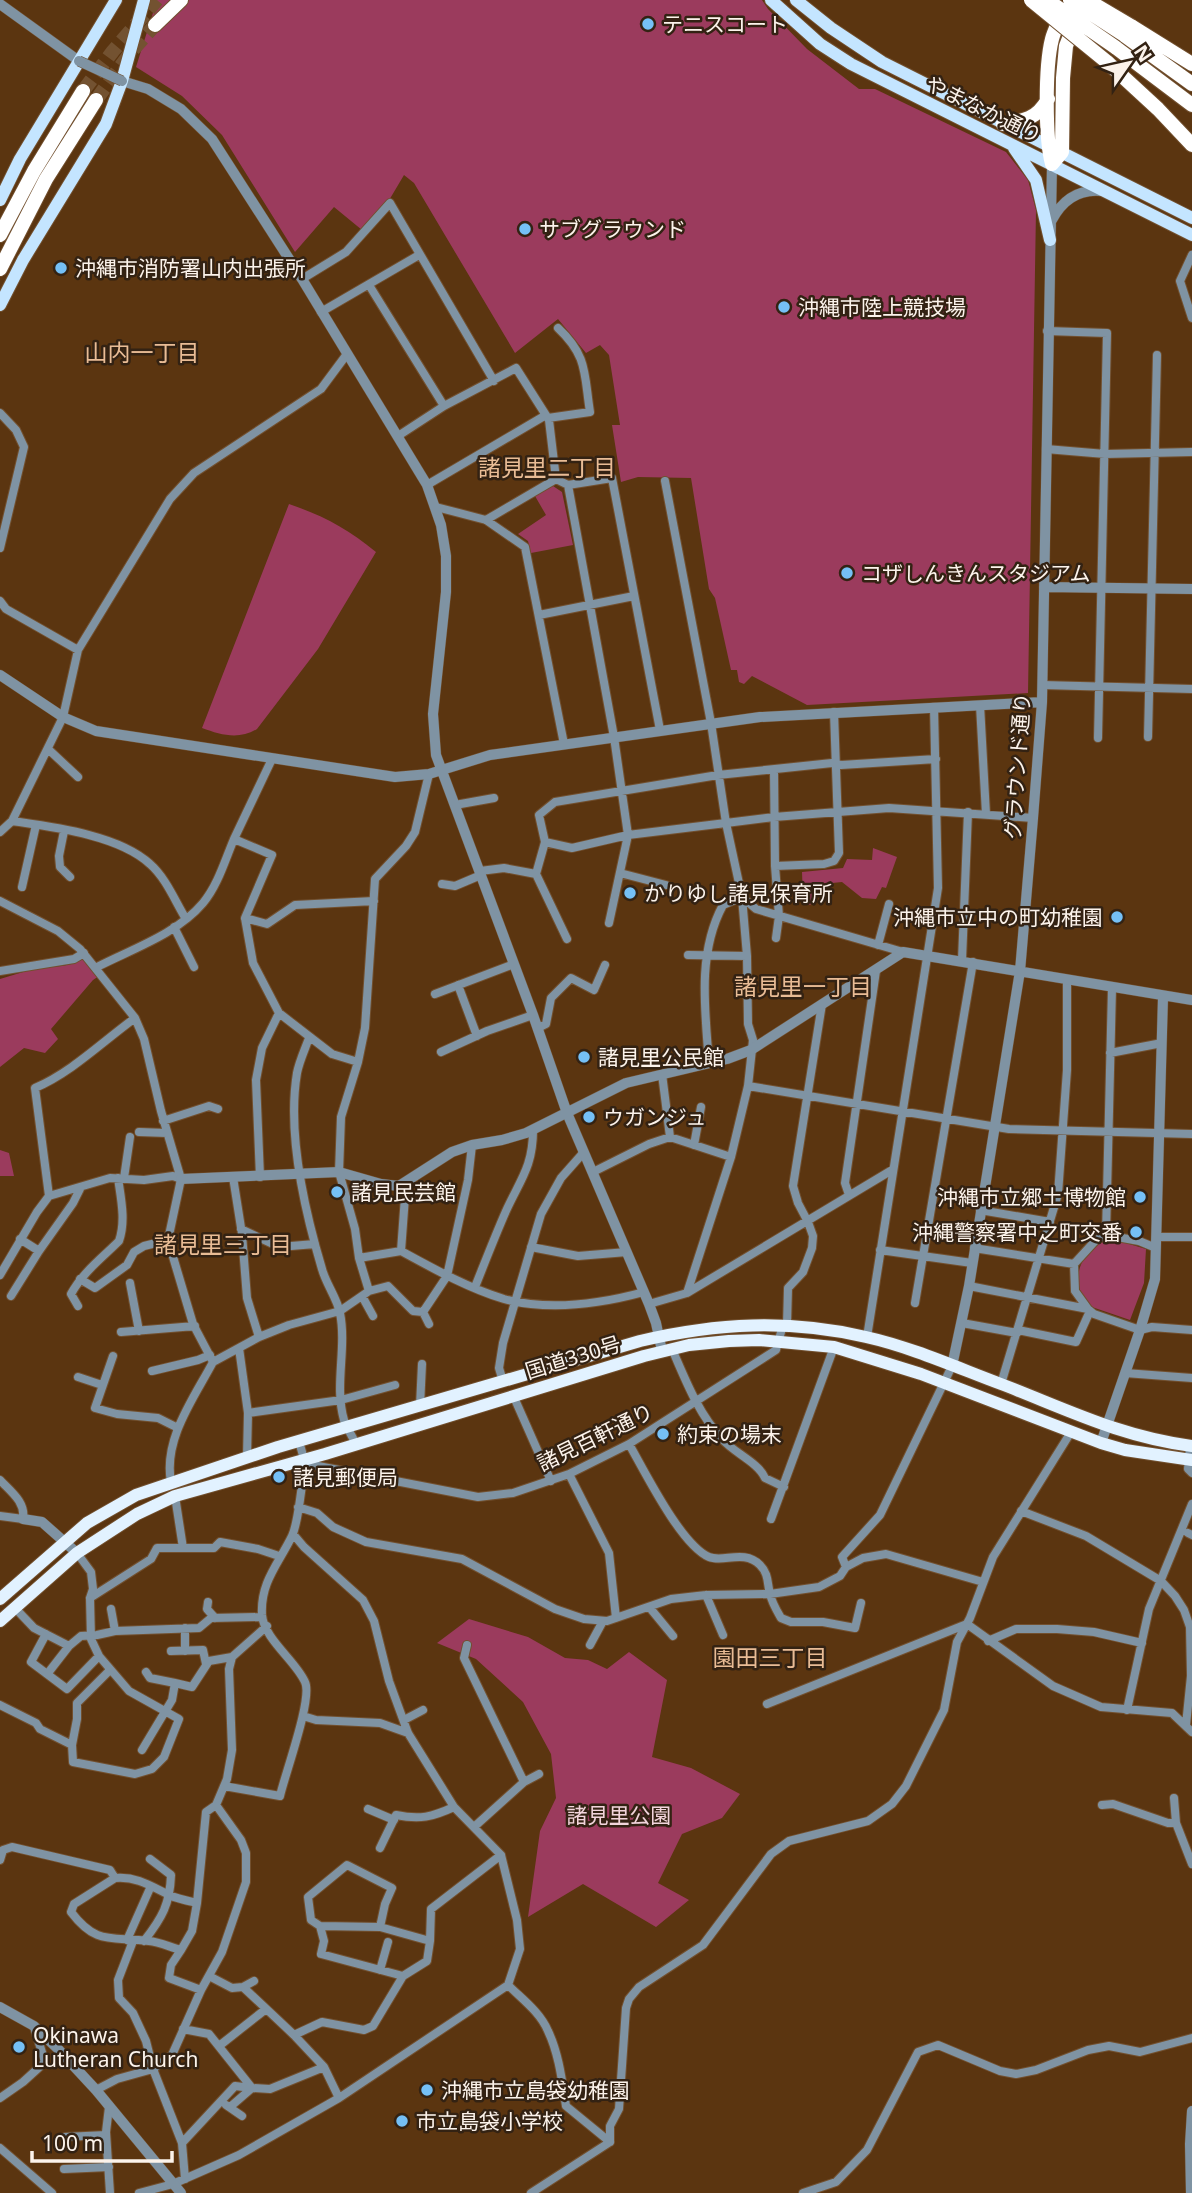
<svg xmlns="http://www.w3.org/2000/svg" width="1192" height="2193" viewBox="0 0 1192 2193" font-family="'Noto Sans','Noto Sans JP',sans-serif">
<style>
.green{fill:#9b3b5d}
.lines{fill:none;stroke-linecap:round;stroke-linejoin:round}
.motorway-tunnel{stroke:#735231;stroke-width:14;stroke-dasharray:14 7;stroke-linecap:butt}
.minor-casing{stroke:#72502f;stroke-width:10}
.tertiary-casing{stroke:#72502f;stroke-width:11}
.primary-casing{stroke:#72502f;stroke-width:14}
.trunk-casing{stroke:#72502f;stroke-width:14}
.motorway-casing{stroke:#72502f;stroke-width:16}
.minor{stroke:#7f93a3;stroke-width:8}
.tertiary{stroke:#7f93a3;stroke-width:10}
.primary{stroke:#c4e5ff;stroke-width:12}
.trunk{stroke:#e2f2ff;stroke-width:12}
.motorway{stroke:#fff;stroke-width:14}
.tertiary-bridge-casing{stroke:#72502f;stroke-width:11;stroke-linecap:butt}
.motorway-bridge-casing{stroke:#72502f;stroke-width:16;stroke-linecap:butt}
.tertiary-bridge{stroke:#7f93a3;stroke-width:10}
.motorway-bridge{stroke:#fff;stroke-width:14}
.poi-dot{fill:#75c0f6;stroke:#332213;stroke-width:2.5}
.labels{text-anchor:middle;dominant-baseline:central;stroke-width:5;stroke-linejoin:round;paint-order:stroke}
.poi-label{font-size:21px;fill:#fcf3eb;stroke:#332213;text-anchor:start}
.street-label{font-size:21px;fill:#fcf3eb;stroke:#332213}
.park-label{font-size:21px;fill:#f2d4db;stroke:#332213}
.neighbourhood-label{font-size:23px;fill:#e9bc95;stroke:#332213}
</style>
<rect width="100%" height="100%" fill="#5b3510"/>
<!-- green -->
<path class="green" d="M157,0H762L768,9L807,49L859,89H875L1006,152L1028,180L1036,210L1028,693L807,705L752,676L744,684L739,682L737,670H731L715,598L709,589L691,478L638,477L621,482L612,425H620L609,355L600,345L586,353L558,319L515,353L414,183L404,175L388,202L362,230L334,207L295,252L222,135L182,96L136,67Z
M553,486L562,492L573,545L531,553L528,541L518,534L546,515L535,496Z
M289,504C324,516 348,529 376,552L318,649L257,729C239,740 221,735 202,728Z
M873,848L897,857L886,888L882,887L876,899L862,898L842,882L832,883L810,905L803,900L802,872L843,868L847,859L872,860Z
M87,956L102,974L93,980L51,1029L58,1039L45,1053L24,1048L0,1067V979C11,976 22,972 33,969C53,965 70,969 87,956Z
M0,1150L9,1153L14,1176H0Z
M1105,1241H1119L1146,1249L1144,1283L1130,1320L1089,1306C1069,1282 1078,1254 1105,1241Z
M469,1619L528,1637L565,1658L588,1660L607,1669L629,1652L667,1680L652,1757L691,1768L740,1794L722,1818L682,1834L658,1883L689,1900L656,1927L583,1884L528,1917L540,1831L556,1798L551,1754L523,1702L476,1659L437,1643Z"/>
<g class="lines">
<!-- motorway-tunnel -->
<path class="motorway-tunnel" d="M83,91L113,51L157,0
M96,100L131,52L155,25"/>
<defs>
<path id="minor" d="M1192,255L1180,281L1192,318
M302,279L346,252L390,203L494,381
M369,285L444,406
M321,312L419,255
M1047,331L1107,333L1098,738
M0,413L16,430L24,447L0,548
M548,418L590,412C584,374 588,356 558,328
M398,436L444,406L516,368L549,420L556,479
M1046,449L1105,454L1192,452
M556,479L568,485L612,478L660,730
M427,485L546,415
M568,485L614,737L628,835L609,923
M436,507L486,520L525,547L564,744
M486,520L556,479
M0,601L6,609L78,650
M539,615L634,596
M1042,685L1192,689
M980,705L986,814
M1148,737L1157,355
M48,749L78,777
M272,759L234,839L272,855L245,918L253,963L279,1013L332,1054L358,1062
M774,770L775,866L779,916L776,938
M455,805L494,798
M12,821C53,827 119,835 150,864C166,878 175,901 186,919
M64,831L59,856L60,867L70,877
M0,832L12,821L63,717L78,650L170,499L194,473L321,389L347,354
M545,842L539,815L555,802L718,775L832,763L841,765L936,759
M775,866L824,864L834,861L839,853L834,712
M480,871L504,868L536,874L545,842L572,848L628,835L726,823L711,723L665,481
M620,873L666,885
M536,874L567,939
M442,884L455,886L481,875
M22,887L36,825
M742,897L756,909L903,952
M0,901L58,931L80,949L135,1018L144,1039L161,1111L181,1179L168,1240L193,1324L213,1362C194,1398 163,1439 171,1482
M245,918L267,924L295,905L374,901
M174,927L194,967
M878,945L889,904
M688,955L747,956
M962,960L968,812
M97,967C132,949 177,934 203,903C218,885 225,860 234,839
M0,971L74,959L84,953
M458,985L477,1036
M435,994L514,964
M538,1028L546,1024L551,998L571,978L594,990L605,965
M309,1038C305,1049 299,1062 297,1073C287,1133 305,1212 322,1269C326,1284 337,1298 340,1313C347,1348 334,1386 344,1420C347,1428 352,1436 356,1444
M441,1052L487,1031L533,1015
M1110,1053L1162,1043
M709,1063C705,1010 697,953 723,905L742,897
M662,1074L670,1137
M748,1086L1009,1129L1192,1134
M163,1121L209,1106L218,1109
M139,1132L167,1133
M694,1145L701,1107
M593,1172L649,1144L670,1137L731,1157
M233,1177L242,1234L247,1298L259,1337
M260,1177L256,1080L262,1048L279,1013
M124,1178L130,1137
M849,1195L845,1183L876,971
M49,1196L35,1088C72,1072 102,1042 135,1018
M980,1210L1050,1222
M241,1229L279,1247L315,1244
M1106,1235L1139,1241L1156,1248
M1156,1237H1192
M20,1239L39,1251
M531,1247L578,1256L627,1252
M974,1248L1074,1264L1075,1291L1088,1309
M880,1250L972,1263
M401,1251C434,1269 468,1288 504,1299C549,1311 600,1304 644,1292
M359,1258L401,1251L406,1183
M1074,1264L1096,1240L1106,1235L1112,988
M0,1275L37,1212L49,1196L110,1178L144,1180L173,1176L181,1179
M80,1279L95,1288L127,1265L134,1252L144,1246L168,1240
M130,1283L139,1331
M969,1286L1088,1309L1094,1314L1140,1330L1152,1327L1192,1330
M475,1287C485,1262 495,1236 506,1211C520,1180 533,1167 533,1130
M369,1291L359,1258L355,1229L339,1172L341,1117L358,1062L365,1028L375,879L406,846L415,832L429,774
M687,1293L731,1157L748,1086L753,1040L748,1024L747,956L742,897L726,823L774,817L889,808L1033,818
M11,1296L39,1251L73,1203L80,1189
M362,1296L373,1316
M915,1303L973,962
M649,1304L687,1293L892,1170
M78,1306L71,1294C83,1272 102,1258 119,1241C126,1221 121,1199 118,1178
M423,1312L429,1324
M962,1323L1017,1333
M787,1325L788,1288L803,1272L812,1248L813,1236L808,1222L798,1203L793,1186L822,1004
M1018,1330L1076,1342L1090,1311
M121,1332L195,1326
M867,1337L938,888L934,707
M239,1348L248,1413L247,1457
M672,1349C686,1381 698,1413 722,1439C734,1453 758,1462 765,1478L784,1487
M113,1356L95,1408L117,1414L158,1418L178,1428
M213,1362L259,1337L289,1325L340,1311L369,1291L388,1286L413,1311L423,1312L447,1276L468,1180L472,1145
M152,1371L198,1360L210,1355
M1125,1373L1192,1378
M78,1377L102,1385
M503,1381L499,1368L503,1343L541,1214L561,1178L584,1152
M1001,1384L1058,1194L1067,1070V980
M513,1395L551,1481
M420,1406L422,1364
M248,1413L341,1400L395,1385
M629,1444C645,1472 681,1545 709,1557C723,1563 744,1549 760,1565C769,1574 767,1583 770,1594C772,1603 777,1611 781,1618L791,1622H823L855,1628L861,1603
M1190,1446L1188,1469L1192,1473
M304,1460L313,1465L478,1497L513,1493L569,1474L629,1444L776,1350L783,1325
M569,1474L609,1553L616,1618
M0,1480C10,1491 26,1502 23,1519L0,1516
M175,1496L183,1548
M298,1507L317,1513L333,1527L366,1542L462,1559L555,1609L584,1619L607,1621L671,1599L706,1595L770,1594L819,1587L840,1576L846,1567L863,1558L886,1554L983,1582
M1021,1511L1086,1536L1161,1581L1175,1596L1184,1610L1190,1627L1191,1676L1186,1725
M771,1519L834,1347
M1188,1533L1192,1535
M846,1567L842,1557L880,1515L952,1366
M706,1595L723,1635
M90,1598L151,1559L157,1548H214L220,1542L258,1549L279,1556
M208,1602L207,1609L215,1618
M15,1608L34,1628L69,1646L81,1636L97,1635L115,1631L199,1628L211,1618L262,1617
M650,1608L673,1636
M111,1609L115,1631
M967,1624L1053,1686L1101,1707L1172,1713L1192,1732
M46,1634L31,1662L67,1689L99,1656
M988,1641L1016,1629H1057L1094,1632L1142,1643
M467,1645L464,1658L524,1782L474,1827
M590,1645L603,1621
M171,1651L203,1650L206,1664
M185,1651V1628
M146,1672L150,1678L175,1683
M48,1673L69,1646
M767,1704L967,1624
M0,1705L36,1723L40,1729L72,1745L73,1762L135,1774L152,1769L164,1757L179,1719L129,1691L99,1656L91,1639L90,1598L93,1589L91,1572L77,1553
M1127,1710L1149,1609L1192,1504
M303,1716L316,1720L380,1723L408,1733
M404,1720L423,1710
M72,1745L77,1719V1703L110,1670
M142,1750L172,1700L175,1683L192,1687L209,1661L232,1657
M524,1782L539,1774
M224,1786L280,1796C285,1774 313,1698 305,1682C296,1661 264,1639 262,1615C260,1582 279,1563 292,1536C298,1523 303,1479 304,1463C304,1456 301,1449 299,1442
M1174,1798L1176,1823L1192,1864
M1102,1805L1113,1804L1168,1823H1176
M368,1809L394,1820
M380,1848L396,1815C420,1820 432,1817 454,1807
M0,1860L3,1850L12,1847L110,1870L115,1878C136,1876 151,1886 169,1895C178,1899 188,1901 197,1903L206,1812L216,1805
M115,1878L74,1904L71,1912C97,1946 111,1936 149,1941C159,1942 170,1947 181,1950L171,1965L169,1978L201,1990
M320,1926L380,1927
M127,1940L151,1886
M133,1941L118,1980L119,1998L133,2013L146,2041L153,2069L182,2143L185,2179
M144,1941C162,1918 170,1904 171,1875L150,1859
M181,1950L192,1931L197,1903
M380,1970L388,1942
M209,1976L232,1988L243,1987L294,2035L324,2067L339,2098
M403,1976L321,1954L324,1941L320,1926L311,1920L308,1897L347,1865L392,1888L385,1904L380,1927L430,1941
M508,1985C522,1999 540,2012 548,2031C559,2054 562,2081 566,2106L610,2142
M243,1987L254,1981
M183,2029L209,2034L252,2088L270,2089L324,2067
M294,2035L322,2022L364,2030L373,2026L403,1976L427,1961L430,1941L431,1909L501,1855
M219,2046L266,2009
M96,2090L117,2079L153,2069L172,2055L201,1990L222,1952L246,1882V1853L241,1840L216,1805L227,1779L232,1750L229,1669L232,1657L267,1626
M0,2098L23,2082L45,2062L34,2027
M226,2105L242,2116
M109,2107L106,2132L110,2193
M230,2107L252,2088
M65,2137L106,2135
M610,2142V2126L619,2109L626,2008L629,1999L639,1987L703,1945L771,1854L789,1841L868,1821L892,1804L906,1786L944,1710L957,1642L970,1618L993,1557L1071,1432
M182,2143L235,2086L252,2088
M0,2148L52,2193
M64,2169L109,2167
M139,2193L173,2184L239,2155L339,2098L508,1985L520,1949L517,1920L501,1855L454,1807L408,1733L389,1681L374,1621L363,1600L304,1547L293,1534
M531,2193L610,2142
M803,2193L836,2182L867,2150L918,2052L938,2045L1000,2071L1016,2074L1036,2070L1088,2050L1109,2046L1140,2052L1192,2038"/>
<path id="tertiary" d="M0,4L79,61
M122,81L148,89L181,109L212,139L302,279L427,485L441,525L446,556V592L433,714L436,755L533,1015L567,1113L649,1304L656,1323L662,1351
M1052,220C1062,201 1078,189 1101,191
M1044,587L1192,589
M0,675L63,717L96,731L395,777L429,774L490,755L760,717L1042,702
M181,1179L339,1172L381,1184L399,1186L452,1152L472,1145L502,1140L526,1133L626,1083L727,1059L751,1050L903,952L1192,1000
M952,1366L969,1286L1020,971L1033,818L1042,702L1052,164
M1101,1443L1140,1330L1155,1279L1163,997
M23,1519L42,1522L77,1553
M0,2007L34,2026L58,2049L96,2090L181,2193
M1191,2193L1190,2144L1192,2111"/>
<path id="primary" d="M771,0L820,44L851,64L1192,235
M796,0L831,28L882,62L1192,218
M1014,148L1036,180L1050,240
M0,200L20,159L116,0
M0,305L23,260L106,124L122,81L144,0"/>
<path id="trunk" d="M0,1599L87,1523L136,1495L278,1447L640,1341C717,1323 788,1319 866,1337C911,1347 958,1368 1001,1384C1066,1409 1121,1437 1192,1446
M0,1621L77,1553L137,1514L175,1496L325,1454L644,1356L689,1345L729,1341L759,1340L834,1347L921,1374L1101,1443L1125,1450L1192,1460"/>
<path id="motorway" d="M155,25L181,0
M1131,26L1192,64
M1124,35L1192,84
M1115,47L1192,105
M1107,62L1158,109L1192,145
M1003,124C1024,121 1037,119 1048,99
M1052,164L1062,152L1063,78L1066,46L1075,23
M1052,164C1045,138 1045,66 1052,39C1054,31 1059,22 1062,14
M0,235L34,171L83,91
M0,269L46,179L96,100"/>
</defs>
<!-- minor casing -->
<use href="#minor" class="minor-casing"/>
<!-- tertiary casing -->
<use href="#tertiary" class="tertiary-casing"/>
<!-- primary casing -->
<use href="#primary" class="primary-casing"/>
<!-- trunk casing -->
<use href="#trunk" class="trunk-casing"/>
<!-- motorway casing -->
<use href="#motorway" class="motorway-casing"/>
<!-- minor -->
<use href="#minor" class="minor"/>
<!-- tertiary -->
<use href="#tertiary" class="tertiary"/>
<!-- primary -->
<use href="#primary" class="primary"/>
<!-- trunk -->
<use href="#trunk" class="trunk"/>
<!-- motorway -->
<use href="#motorway" class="motorway"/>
<defs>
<path id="tertiary-bridge" d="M79,61L122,81"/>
<path id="motorway-bridge" d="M1031,0L1107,62
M1047,0L1115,47
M1070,0L1124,35
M1087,0L1131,26"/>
</defs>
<!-- tertiary-bridge casing -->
<use href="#tertiary-bridge" class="tertiary-bridge-casing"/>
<!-- motorway-bridge casing -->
<use href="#motorway-bridge" class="motorway-bridge-casing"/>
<!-- tertiary-bridge -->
<use href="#tertiary-bridge" class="tertiary-bridge"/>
<!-- motorway-bridge -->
<use href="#motorway-bridge" class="motorway-bridge"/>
</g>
<!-- markers -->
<g class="poi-dot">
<circle cx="648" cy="24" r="7"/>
<circle cx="525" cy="229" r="7"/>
<circle cx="61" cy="268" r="7"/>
<circle cx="784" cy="307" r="7"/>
<circle cx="847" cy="573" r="7"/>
<circle cx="630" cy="893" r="7"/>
<circle cx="1117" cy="917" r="7"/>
<circle cx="584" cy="1057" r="7"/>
<circle cx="589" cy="1117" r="7"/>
<circle cx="337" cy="1192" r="7"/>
<circle cx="1140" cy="1197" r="7"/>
<circle cx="1136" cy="1232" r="7"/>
<circle cx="663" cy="1434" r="7"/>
<circle cx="279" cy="1477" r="7"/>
<circle cx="19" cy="2047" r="7"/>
<circle cx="427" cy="2090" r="7"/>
<circle cx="402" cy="2121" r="7"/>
</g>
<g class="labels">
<!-- poi labels -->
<g class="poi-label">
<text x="662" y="24">テニスコート</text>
<text x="539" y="229">サブグラウンド</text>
<text x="75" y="268">沖縄市消防署山内出張所</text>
<text x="798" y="307">沖縄市陸上競技場</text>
<text x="861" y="573">コザしんきんスタジアム</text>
<text x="644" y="893">かりゆし諸見保育所</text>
<text x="1103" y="917" text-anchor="end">沖縄市立中の町幼稚園</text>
<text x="598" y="1057">諸見里公民館</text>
<text x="603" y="1117">ウガンジュ</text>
<text x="351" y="1192">諸見民芸館</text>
<text x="1126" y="1197" text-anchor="end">沖縄市立郷土博物館</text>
<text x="1122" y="1232" text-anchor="end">沖縄警察署中之町交番</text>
<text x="677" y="1434">約束の場末</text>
<text x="293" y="1477">諸見郵便局</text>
<text x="33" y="2035">Okinawa<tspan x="33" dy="24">Lutheran Church</tspan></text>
<text x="441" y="2090">沖縄市立島袋幼稚園</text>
<text x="416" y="2121">市立島袋小学校</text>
</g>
<!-- street labels -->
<g class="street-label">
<text transform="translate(984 109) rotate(26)">やまなか通り</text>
<text transform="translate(1017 766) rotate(-86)">グラウンド通り</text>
<text transform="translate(573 1357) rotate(-17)">国道330号</text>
<text transform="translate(595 1437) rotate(-26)">諸見百軒通り</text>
</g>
<!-- park labels -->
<g class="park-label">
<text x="619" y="1815">諸見里公園</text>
</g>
<!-- neighbourhood labels -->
<g class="neighbourhood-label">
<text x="142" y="352">山内一丁目</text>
<text x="547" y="467">諸見里二丁目</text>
<text x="803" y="986">諸見里一丁目</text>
<text x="223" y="1244">諸見里三丁目</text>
<text x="770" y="1657">園田三丁目</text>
</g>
</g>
<!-- north arrow -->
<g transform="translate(1129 63) rotate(56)" stroke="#332213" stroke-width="5" paint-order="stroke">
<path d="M0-5L12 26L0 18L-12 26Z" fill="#fcf3eb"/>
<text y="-10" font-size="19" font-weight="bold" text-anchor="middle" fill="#fcf3eb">N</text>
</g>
<!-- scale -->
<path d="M32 2151v10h140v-10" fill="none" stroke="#fcf3eb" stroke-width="3.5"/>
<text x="42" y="2151" font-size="21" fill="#fcf3eb" stroke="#332213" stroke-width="5" paint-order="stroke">100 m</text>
</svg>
